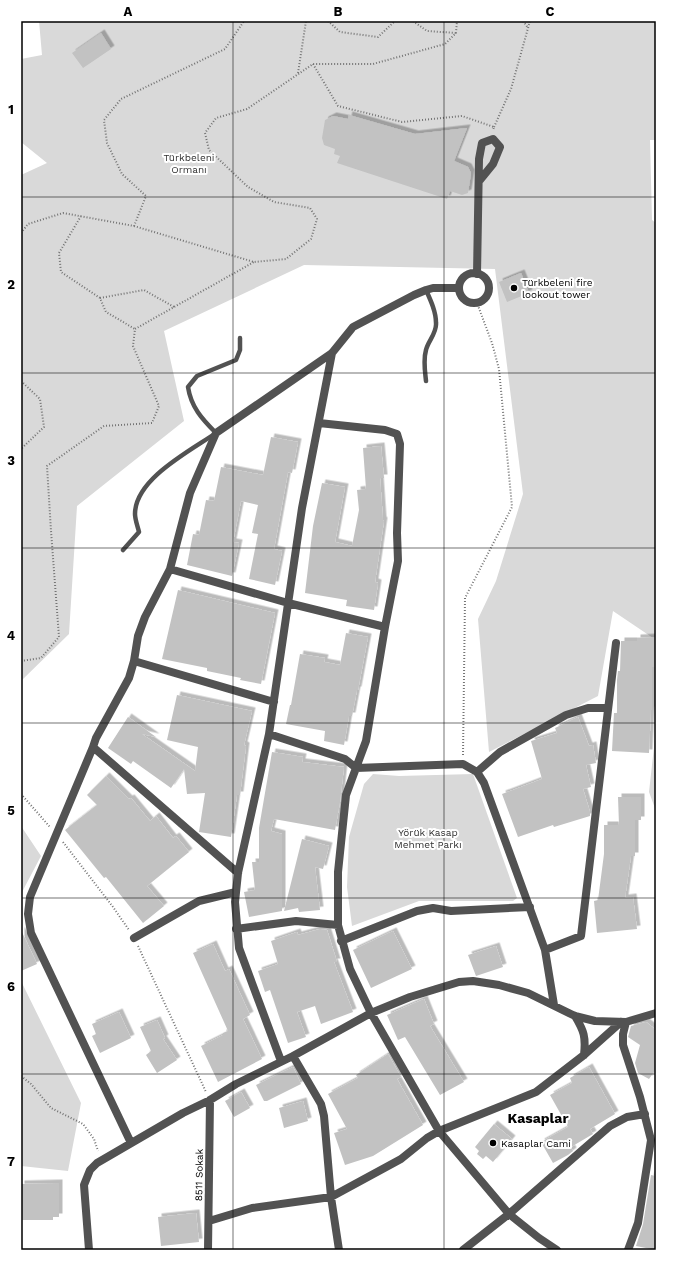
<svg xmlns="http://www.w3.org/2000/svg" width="677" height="1271" viewBox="0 0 677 1271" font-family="'Work Sans',sans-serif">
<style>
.green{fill:#d9d9d9}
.building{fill:#c2c2c2;filter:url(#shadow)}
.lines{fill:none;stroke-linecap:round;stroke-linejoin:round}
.path{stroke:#747474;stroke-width:2;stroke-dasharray:1 2;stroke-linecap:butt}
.lane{stroke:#525252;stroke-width:4.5}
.street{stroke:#525252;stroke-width:8}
.grid{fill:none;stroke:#000;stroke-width:1;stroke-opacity:0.55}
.poi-dot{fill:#000;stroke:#fff;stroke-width:1.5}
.labels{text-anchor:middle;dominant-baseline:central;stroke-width:4;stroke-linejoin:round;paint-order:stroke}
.park-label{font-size:10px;fill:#303030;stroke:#fff}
.poi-label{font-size:10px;fill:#000;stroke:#fff;text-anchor:start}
.street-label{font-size:10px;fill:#000;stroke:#fff}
.district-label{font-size:14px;font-weight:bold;fill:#000;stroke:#fff}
.neatline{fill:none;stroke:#000;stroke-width:1.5}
.grid-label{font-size:13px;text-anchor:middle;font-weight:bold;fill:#000}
</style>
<defs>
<filter id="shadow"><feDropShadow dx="3.5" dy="-3.5" stdDeviation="0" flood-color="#0004"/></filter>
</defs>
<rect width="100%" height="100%" fill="#fff"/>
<!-- green -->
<path class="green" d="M39,21H656V140H650L652,220L656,223V640L613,611L598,696L489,752L478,619L496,581L523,494L495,269L304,265L164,331L184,421L77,506L69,634L21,681V175L47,163L21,142V59L42,55Z
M656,729V811L649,792Z
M373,774L399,776L473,774L517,898L513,901H419L352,926L347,887L349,837L364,784Z
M21,826L41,856L21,894Z
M21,981L81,1103L68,1171L21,1166Z"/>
<!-- building -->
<path class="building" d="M101,33L111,49L83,68L72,53Z
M349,115L415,134L467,128L454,161L468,167L471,173L468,193L462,195L450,191L447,199L337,163L340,156L334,154L335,149L324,145L322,138L325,120L333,116L348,119Z
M521,273L529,293L507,302L499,282Z
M271,437L298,442L292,473L288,472L274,549L282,551L275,585L249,579L258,534L252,533L258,505L241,501L233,542L239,543L232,576L187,565L193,534L199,535L206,500L214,501L221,467L263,475Z
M381,446L384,478H380L383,520L384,521L375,582L378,583L374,610L346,606L347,600L305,593L313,526L322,483L345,487L335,542L352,546L359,510L357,490L366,489L363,448Z
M178,590L275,613L261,684L240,680L241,678L207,671V668L162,659Z
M346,633L368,637L358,690H357L352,716H349L344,745L324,741L325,731L286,724L290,705H291L300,654L325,658L324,662L340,665Z
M656,637V667H652V710H651L649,753L612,751L614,713H617V680L618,671H620L621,641H637V638Z
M177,695L252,711L244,745L246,746L240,795H237L231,837L199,832L205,793L187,794L184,769L171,788L133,761L131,764L108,748L128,717L156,737L142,734L195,771L198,747L167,740Z
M578,717L589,746L593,745L596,763L586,765L591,787L583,789L590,812V816L554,827L553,825L518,837L502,794L542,779L531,741L557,733L555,728Z
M272,752L303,757L302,762L344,767L340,802L335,830L274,819L271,831L282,834V911L249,917L244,892L255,890L252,862H259V828Z
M106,776L129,799L131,798L150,821L156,816L173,838L176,836L189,852L147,886L164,906L143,923L106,877L104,878L65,830L97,805L87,795Z
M618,797H641V820H635V856H631L625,898L633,897L637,929L597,933L594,901L598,900L604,854V825H619Z
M302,839L329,846L323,869L315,867L320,910L299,912L298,908L284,911Z
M320,929L327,930L337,962H334L353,1012L321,1024L315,1006L297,1012L306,1037L288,1043L270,990L265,992L258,971L278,964L271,941L297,932L298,935Z
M21,930L37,964L21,971Z
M393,931L412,969L371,988L353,950Z
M213,944L225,971L229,969L250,1015L243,1019L262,1059L218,1082L201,1046L223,1035V1033L228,1031L193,953Z
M496,946L503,967L476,976L468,955Z
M424,999L434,1024L430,1026L464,1082L440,1095L405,1037L398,1040L387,1015Z
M119,1012L131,1038L100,1053L92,1036L96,1034L92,1024Z
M157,1020L165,1038L163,1039L177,1060L157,1073L146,1055L151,1051L140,1027Z
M646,1022L656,1030V1069L649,1079L638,1073L635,1063L640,1045L628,1037L631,1026Z
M388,1054L401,1077L397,1079L423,1125L373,1156L345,1165L334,1133L347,1129L328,1094L358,1078L356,1075Z
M293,1067L301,1084L267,1101H264L256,1085Z
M589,1067L615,1114L590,1129L593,1134L571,1147L573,1151L568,1155L553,1163L541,1142L568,1127L550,1095L572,1083L570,1078Z
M241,1092L250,1108L234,1117L225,1101Z
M303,1101L308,1121L284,1128L279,1108Z
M494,1124L512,1139L493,1162L486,1156L483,1159L477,1154L479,1151L475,1147Z
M651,1175L656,1176V1250L636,1246L643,1224Z
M59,1183V1217H53V1220H21V1184Z
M196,1213L199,1242L161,1246L158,1217Z"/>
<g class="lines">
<!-- path -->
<path class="path" d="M328,21L340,32L378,37L395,21
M413,21L427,31L456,33
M523,21L528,28
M313,64L338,106L402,122L462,116L494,127L493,130
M298,73L306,21
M494,127L511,89L530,21
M81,216L59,253L61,272L100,298L106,312L135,329
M134,226L254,262L286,259L311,239L317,219L310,208L274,202L248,187L209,150L205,133L216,118L247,109L313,64H373L445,44L456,33L457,21
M21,233L28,224L63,213L134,226L146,196L122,174L107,143L104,120L121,99L225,49L244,21
M100,298L144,290L174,307
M21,381L40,399L44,427L21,449
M21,661L41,658L59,637L51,531L47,466L104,426L152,423L159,406L133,346L135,329L254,262
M463,755L465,598L512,507L499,369L492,343L477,303
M21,794L50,827
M63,842L113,907L129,930
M138,946L206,1092
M21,1076L31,1084L51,1108L83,1124L94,1139L98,1151"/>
<!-- lane -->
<path class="lane" d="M426,381C425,371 423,360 426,350C428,341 437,333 436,323C436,312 431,301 426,290
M123,550L139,532C138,527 135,520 135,514C135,479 190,451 216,433C202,419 191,407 188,387L197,376L236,360L240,350V338"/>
<!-- street -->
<path class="street" d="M459 288a15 15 0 1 1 30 0a15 15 0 1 1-30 0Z
M477,274L479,159L482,143L493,139L500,147L493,164L480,180
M319,423L385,430L397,434L400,444L397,533L398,561L385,627L366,741L346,795L338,872V925L350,969L371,1013L439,1131L509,1214L539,1238L557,1250
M170,569L288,603L385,627
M134,661L274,702
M269,734L345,759L356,768L463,764L477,772L484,783L545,950
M93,747L30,897L28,914L31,933L131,1143
M477,772L500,752L566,715L588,708H608
M238,873L93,747L96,738L129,678L134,661L138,636L145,617L170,569L190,493L216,433L332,353L353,327L414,295L426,290L433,288H459
M236,929L296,921L338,925
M134,938L199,901L236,892
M341,941L417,911L433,908L451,911L530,907
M554,1005L545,950L581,936L616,643
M575,1016C584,1031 586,1037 584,1055
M626,1022L623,1034V1045L640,1097L651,1140L638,1223L628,1250
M293,1056L321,1104L324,1116L331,1197L339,1250
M281,1061L239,948L235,902L238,873L269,734L302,508L332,353
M209,1221L252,1208L331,1197L401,1159L427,1138L439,1131L536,1092L584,1055L621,1022
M89,1250L84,1185L90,1170L97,1163L183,1113L210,1100L236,1084L293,1056L371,1013L410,997L459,982L473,981L499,985L528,993L575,1016L595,1021L626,1022L656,1013
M208,1250L210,1100
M463,1250L509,1214L610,1126L627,1117L645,1114"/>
</g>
<!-- grid -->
<path class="grid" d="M233,21V1250M444,21V1250M21,197H656M21,373H656M21,548H656M21,723H656M21,898H656M21,1074H656"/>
<!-- markers -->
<g class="poi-dot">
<circle cx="514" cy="288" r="4"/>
<circle cx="493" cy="1143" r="4"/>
</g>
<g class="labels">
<!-- park labels -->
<g class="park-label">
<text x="189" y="157">Türkbeleni<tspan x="189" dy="12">Ormanı</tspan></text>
<text x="428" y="832">Yörük Kasap<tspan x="428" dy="12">Mehmet Parkı</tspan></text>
</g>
<!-- poi labels -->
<g class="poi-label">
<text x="522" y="282">Türkbeleni fire<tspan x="522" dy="12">lookout tower</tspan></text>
<text x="501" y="1143">Kasaplar Cami</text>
</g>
<!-- street labels -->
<g class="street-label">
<text transform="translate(199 1175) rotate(-89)">8511 Sokak</text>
</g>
<!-- district labels -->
<g class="district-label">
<text x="538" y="1118">Kasaplar</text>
</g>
</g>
<!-- border -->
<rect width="677" height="1271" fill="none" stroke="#ffffff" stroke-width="44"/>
<rect x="22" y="22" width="633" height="1227" class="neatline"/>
<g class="grid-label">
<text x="128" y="16">A</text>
<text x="338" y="16">B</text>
<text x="550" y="16">C</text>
<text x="11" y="114">1</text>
<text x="11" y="289">2</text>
<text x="11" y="465">3</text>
<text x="11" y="640">4</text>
<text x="11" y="815">5</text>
<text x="11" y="991">6</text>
<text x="11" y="1166">7</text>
</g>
</svg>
